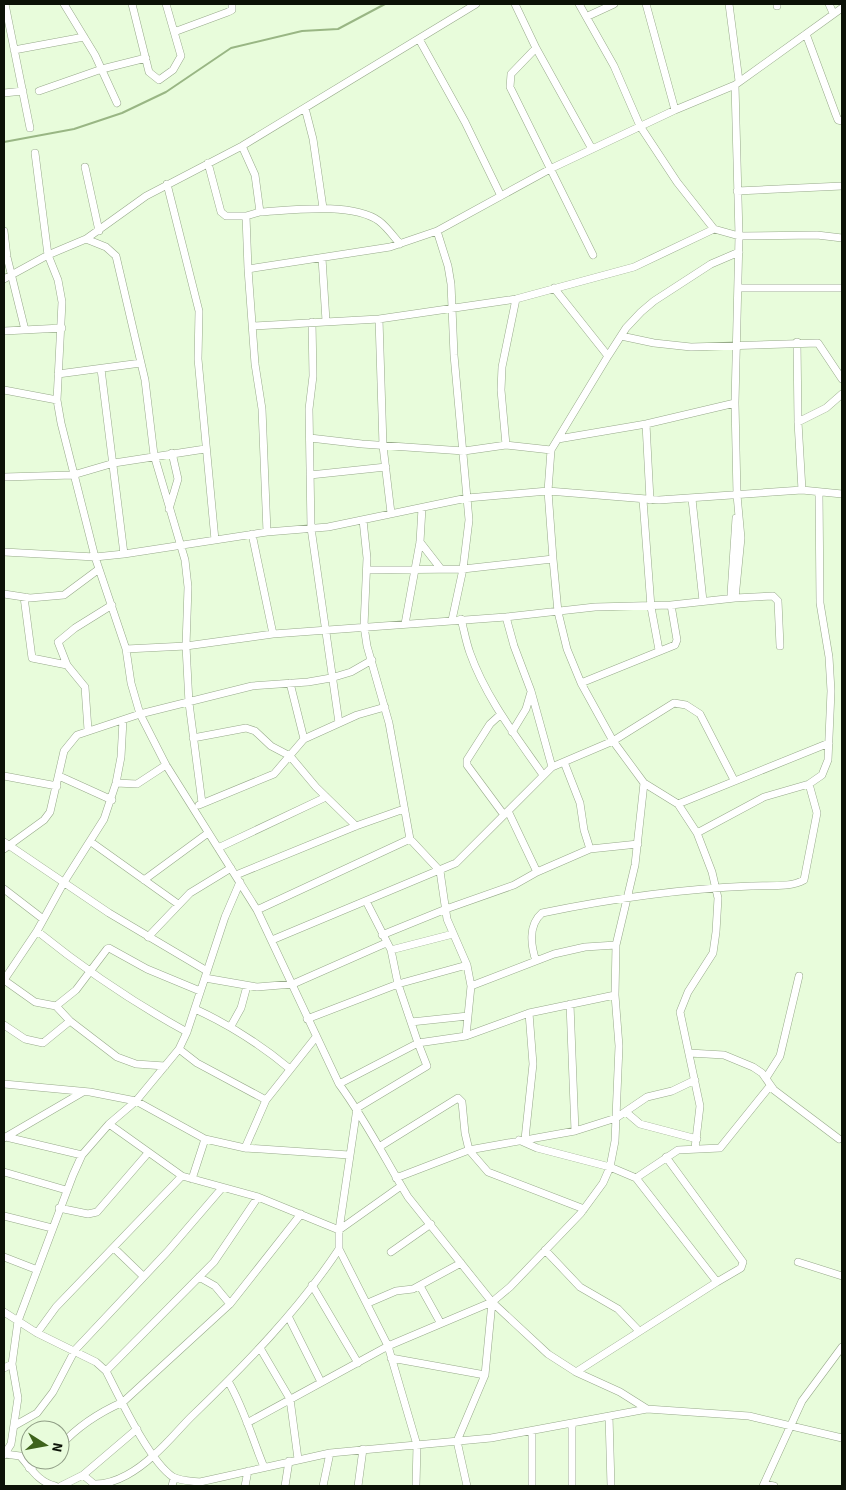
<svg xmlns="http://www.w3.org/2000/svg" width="846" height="1490" viewBox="0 0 846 1490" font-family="'Source Sans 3',sans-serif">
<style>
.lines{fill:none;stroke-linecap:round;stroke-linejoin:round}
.stream{stroke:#99b684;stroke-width:2}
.minor-casing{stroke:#97a98a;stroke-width:8}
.minor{stroke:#fff;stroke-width:7}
</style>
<rect width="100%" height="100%" fill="#e8fcdb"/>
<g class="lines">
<!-- stream -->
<path class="stream" d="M4,142L74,129L122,113L166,92L231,48L302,31L338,29L385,4"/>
<defs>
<path id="minor" d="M5,4L30,128
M64,4L95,55L117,103
M132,4L149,72L159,80L173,70L181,56L166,4
M515,4L536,48L592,149
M579,4L614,66L640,126L677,182L714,229L739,236L817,235L842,238
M646,4L675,110
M729,4L739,81
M777,4V6
M829,4L833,13
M588,16L614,4
M174,32L228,12L232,10V4
M806,34L836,115L838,120L842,121
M419,39L465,122L501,196
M536,48L511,74L510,87L593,255
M14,50L84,37
M39,91L102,69L146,58
M4,93L23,91
M305,108L313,139L323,208
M242,146L255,175L260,212L246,216L248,269L255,364L262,409L267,532
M35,153L48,255L58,280L62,302L57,400L61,423L95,557L126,649L131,683L140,714L166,765L257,910L339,1084C365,1119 385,1159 408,1197L492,1302L548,1354L576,1372L620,1392L647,1409L749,1416L842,1438
M208,163L221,212L226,216H246
M85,167L99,231
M167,184L199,311L198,359L215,540
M737,191L842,186
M260,212C292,210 352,202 379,221C387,227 394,237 400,244
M4,231L7,257L25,330
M437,231L448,266L451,284L454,355L469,520L463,569L452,620
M86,239L106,247L116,256L145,380L154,455L185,560L188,587L186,646L189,703L202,803
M322,258L326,321
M248,269L390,247L437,231L552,168L675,110L735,85L842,8
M4,279L48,255L86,239L146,196L242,146L476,4
M554,288L608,356
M739,288H842
M379,319L383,446L391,513
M312,322L313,376L309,409L311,528L339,723
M254,326L379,319L516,299L634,267L714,229
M4,331L62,328
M621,336L654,343L691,347L818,343L842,379
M797,342L798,422L802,490
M101,369L124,554
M58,374L141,363
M4,390L57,400
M798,422L826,408L842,394
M646,424L650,500
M310,438L362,444L464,451L506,445L551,450
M558,439L646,424L735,403
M506,445L501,390L502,367L516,299
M310,475L386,467
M4,477L73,475L114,463L205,449
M692,499L703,601
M643,500L651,607L659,650
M169,509L178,479L172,453
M363,520L367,558L364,626L367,646L389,723L410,839
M252,534L273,634
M420,542L441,569
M4,552L95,557L124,554L267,532L328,527L467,498L548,491L659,500L802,490L842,494
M367,570L463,569L553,559
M4,594L30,598L64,595L99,569
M731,594L736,518
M24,597L32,658L67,665
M735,598L741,538L737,495L735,403L739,236L735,85
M506,617L514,646L531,691L552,767
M461,619C464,630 466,642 470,653C486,698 516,736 543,775
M405,624L420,542L422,508
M126,649L186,646L273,634L506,617L595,607L671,605L735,598L773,596L778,601L780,646
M290,683L304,739
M581,683L675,645L677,640L671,605
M501,714L490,724L467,760V765L504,815
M88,730L85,687L67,665L58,642L75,628L112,605
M512,732L526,709L531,692
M193,738L246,728L255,731L271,746L290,756L316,787L356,826
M564,762L580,803L584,830L590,849L638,844
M4,776L57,786
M59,776L112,800
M116,783L137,784L166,765
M644,783L678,804L697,833L712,872L718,898L716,932L713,953L688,992L680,1012L700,1106L695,1148
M678,804L829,743
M199,805L274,774L304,739L357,715L385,707
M508,811L537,872
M697,833L764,797L809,784L822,775L828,760L831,691L829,657L820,603L819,492
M4,842L109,913L207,971
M91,842L178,904
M218,848L326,797
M4,849L44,820L50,812L64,751L77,735L140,714L252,686L308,682L331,678L351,672L372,660
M236,875L356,826L404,809
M144,880L208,833
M4,889L43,919
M257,910L410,839L440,871L447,919L467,965L471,986
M37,931C84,969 134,1003 187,1032
M382,935L446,909L514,885L537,872L590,849
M148,937L190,893L231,868
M272,940L456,863L552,767L613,741L674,703L686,705L700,714L734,780
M391,950L453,934
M536,961C531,946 528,925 542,913C614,898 678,889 751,886C767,885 790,888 804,880L817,813L809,784
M205,978L257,987L293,984L386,943
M4,980L37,931L64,882L104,819L116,783L121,757L123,720
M4,980L35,1002L56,1006L70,1021L117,1057L136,1064L165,1066
M570,1004L575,1131
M56,1006L76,990L107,949L109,948L147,969L200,991
M195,1009C230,1025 260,1044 290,1069
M307,1019L398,984L467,965
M411,1022L468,1016
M4,1025L25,1039L43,1043L70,1021
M231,1026L241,1008L247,986
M466,1036L529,1013L615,995
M179,1049L197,1063L266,1100
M689,1053L724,1055L753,1067L762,1073L774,1090L839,1139
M766,1078L780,1056L799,976
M4,1084L90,1092L136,1101L205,1139L245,1148L349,1155
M339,1084L418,1043L398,984L391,950L366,901
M626,1112L640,1124L697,1139
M109,1124L182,1176L258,1197L339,1230L401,1186
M6,1137L82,1155
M4,1138L83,1092
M525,1139L533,1064L529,1013
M519,1140L537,1148L610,1167L636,1178L717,1282L576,1372
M379,1147L458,1098L462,1102L465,1133L469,1150L488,1172L584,1209
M245,1148L266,1100L316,1037
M666,1157L743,1262L741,1268L717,1282
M4,1172L66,1190
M396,1178L469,1150L575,1131L616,1118L647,1097L672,1091L695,1080
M636,1178L678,1150L720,1148L770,1086
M192,1179L205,1139
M59,1208L88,1214L97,1212L148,1153
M4,1216L52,1228
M114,1248L143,1276
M545,1250L580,1287L618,1309L639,1331
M391,1252L431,1224
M4,1257L35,1269
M798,1262L842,1276
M199,1277L215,1286L230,1304
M312,1285L358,1363
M420,1286L440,1322
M368,1303L396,1291L413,1289L461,1263
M4,1312L37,1333L96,1362L106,1371C120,1398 149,1461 173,1477C181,1481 191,1481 200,1482L330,1453L491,1438L647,1409
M288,1316L321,1382
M37,1333L56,1307L182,1176
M260,1348L290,1399L298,1459
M391,1358L485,1375
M4,1368L12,1364
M106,1371L214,1262L258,1197
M228,1381C244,1408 252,1438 264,1467
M609,1416L611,1486
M247,1423L388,1346L492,1302L510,1287L581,1213L603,1183L610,1167L615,1141L619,1046L615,995L616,945L635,865L644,783L613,741L581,683L567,649L558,612L553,559L548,491L551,450L608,356L626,328L641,312L654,301L711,264L739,252
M572,1424V1486
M14,1426L37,1413L53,1392L75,1350L167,1252L222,1188
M60,1446C78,1426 98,1413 123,1402L230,1304L301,1214
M5,1454L20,1456C31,1468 38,1482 55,1486
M4,1455L11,1444L18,1398L12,1364L18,1321L73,1175L82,1155L109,1124L136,1101L179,1049L187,1032L225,917L240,882
M29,1468L45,1460
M83,1475L94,1484C116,1485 139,1469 154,1455C168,1443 179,1429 191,1417C245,1365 298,1311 339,1249
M764,1484L774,1486
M61,1486L83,1475L137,1429
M172,1486L174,1478
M245,1486L248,1471
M285,1486L289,1461
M323,1486L330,1453
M358,1486L363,1449
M416,1486L417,1445L388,1346L339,1249V1230L357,1108L427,1066L418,1043L466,1036L471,986L554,954L585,947L616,945
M467,1486L457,1441L485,1375L492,1302
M532,1486V1431
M763,1486L802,1401L842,1347"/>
</defs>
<!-- minor casing -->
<use href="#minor" class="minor-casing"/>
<!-- minor -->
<use href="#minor" class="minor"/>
</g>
<!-- border -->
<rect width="846" height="1490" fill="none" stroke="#0c1207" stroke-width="10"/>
<!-- north arrow -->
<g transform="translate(45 1445) rotate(101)"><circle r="24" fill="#e8fcdb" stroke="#909e86"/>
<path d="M0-4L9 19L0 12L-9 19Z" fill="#3e631c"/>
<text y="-8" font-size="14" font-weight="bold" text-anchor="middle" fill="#0c1207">N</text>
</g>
</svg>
